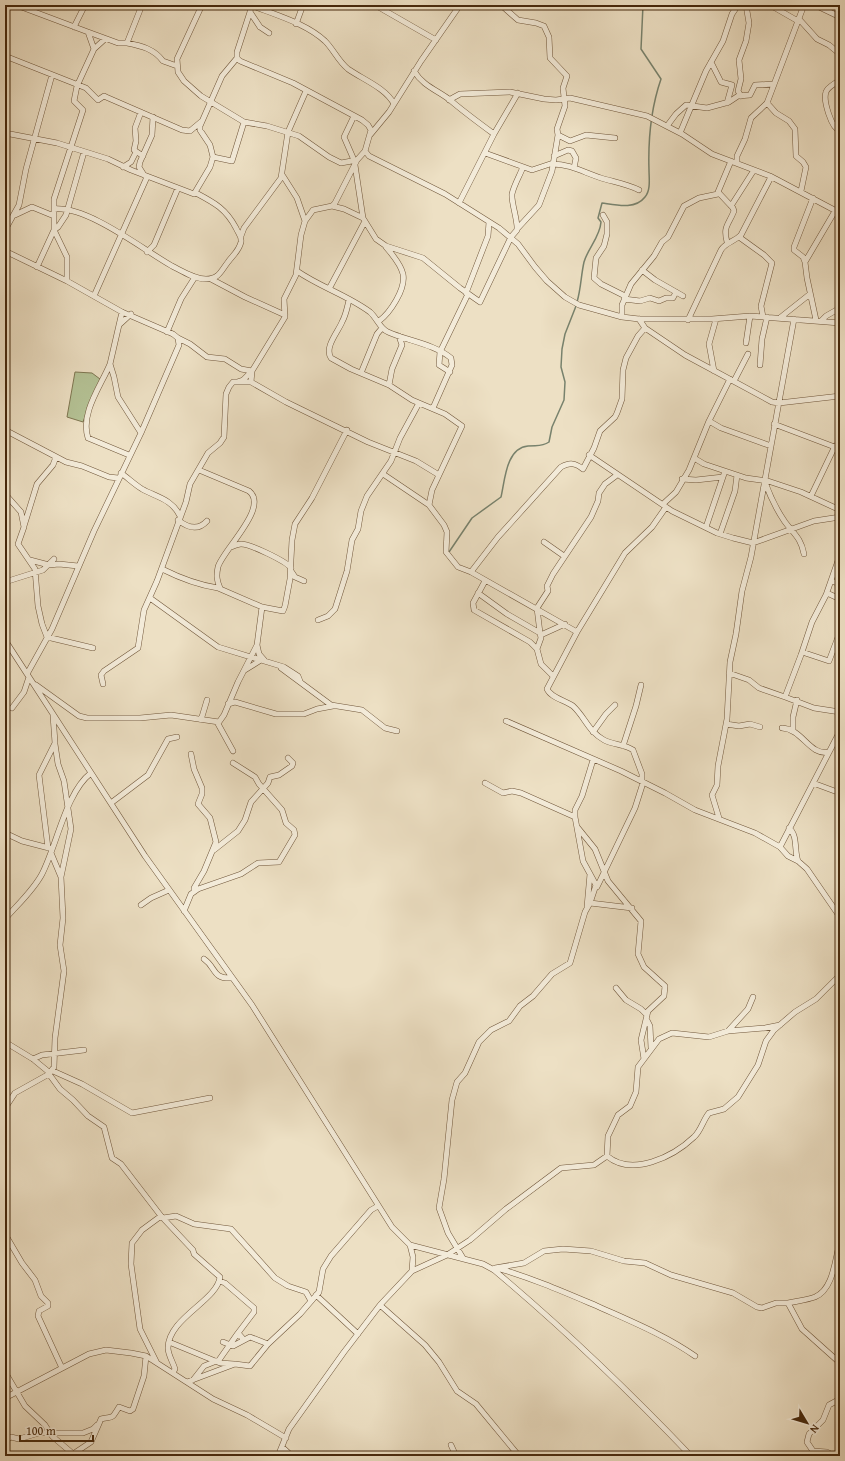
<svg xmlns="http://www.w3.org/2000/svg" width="845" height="1461" viewBox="0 0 845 1461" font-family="'Gentium Book Plus',serif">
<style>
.green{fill:#b5c396;stroke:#7e7651}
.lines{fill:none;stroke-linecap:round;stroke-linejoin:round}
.stream{stroke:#78826d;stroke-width:1.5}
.minor-casing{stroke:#70563a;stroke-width:6}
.minor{stroke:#f3ebd9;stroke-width:5}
</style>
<rect width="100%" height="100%" fill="#ede0c4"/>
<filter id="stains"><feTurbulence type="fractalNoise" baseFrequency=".005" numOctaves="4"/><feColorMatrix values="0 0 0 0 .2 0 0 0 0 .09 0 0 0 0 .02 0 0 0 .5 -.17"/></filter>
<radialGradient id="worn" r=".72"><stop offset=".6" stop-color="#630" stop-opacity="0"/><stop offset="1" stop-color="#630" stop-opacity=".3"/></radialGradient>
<!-- green -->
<path class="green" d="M75,372L92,373L100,379L83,422L67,417Z"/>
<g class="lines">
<!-- stream -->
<path class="stream" d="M577,302C581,289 581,275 584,262C588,248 600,237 601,222L598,218L602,203C616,205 635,210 645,197C651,190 649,178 649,170C648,139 651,108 661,79L641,49L643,5
M449,552L472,518L501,497C505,480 506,448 528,446C537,445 542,447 549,442L552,427L564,400L565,382L561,367L562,349L565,334L576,306"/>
<defs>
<path id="minor" d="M16,5L88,32L94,49L77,86L74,101L83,110L54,199V230L37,267
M202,5L177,59L178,72L184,81L201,96L244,122L267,126L299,136L329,157L341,163L357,160
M251,5L250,12L237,52V58L240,61L293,83L362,120L368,125L371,130L365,151L369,156L445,194L499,228L518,244L535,267L547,281L565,297L579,305L622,317L639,319H712L750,316L840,323
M251,5C275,15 306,23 325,41C334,50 338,61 348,69C362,79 386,88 394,104
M375,5L436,40
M501,5L518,20L536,23L544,26L549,37L550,58L567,76L563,88L565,106L557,129L558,135L552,171L539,205L517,229
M770,5L798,21
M815,5L840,17
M250,12L260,27L269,33
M799,19L817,39L829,45L840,54
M296,24L303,5
M74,27L85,5
M88,32L118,43H127L142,5
M127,43C142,46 154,49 163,61L177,66
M94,49L105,39
M5,56L86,88L98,100L104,96L106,97L182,130L190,131L202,121
M711,62L721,82L732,85L727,103
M840,63V72
M414,71C423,86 437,90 450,100C464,112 479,123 494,134
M840,79C836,84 828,86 826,92C823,100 831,128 840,131
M741,96L738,91L741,79L739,60L746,41L749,23L746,5
M449,100L460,94L510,92L544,99L556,100L570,98L647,116L682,134L712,154L770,176L840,213
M767,103L776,113L789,121L795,129L796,156L803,162L806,167L801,191
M141,112L135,128L136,141L134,150L143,156
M354,116L344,137L354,160
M667,126L676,114L686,105L707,108L729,102L738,96L750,95L755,85L774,84
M5,133L57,143L108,159L131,170L194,194L210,167L213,157L210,145L200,130V126L222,76L237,58
M680,133L706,71L723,41L732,14L738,5
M370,135L389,112L421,61L460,5
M558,135L570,141L586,135L615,138
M485,153L532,170L553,163
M554,156L568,150L572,151L576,158L574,168
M213,157L232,161L244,122
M737,163V156L745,139L751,118L767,103L804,5
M553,164C570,164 585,173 601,178C614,182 627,184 639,190
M355,165L363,218L376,239L386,246L423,258L460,288L480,302L511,237L517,230C518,221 511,202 512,194C514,185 520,175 523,167
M123,167L131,162L136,152
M144,175L139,167L140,162L152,135L153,117
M283,176L297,198L305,221
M813,198L794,247V250L803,257L805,262L807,278L816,320
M459,203L494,134L518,93
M332,206L344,209L363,218
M731,206L754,170
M54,209C88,206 142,249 172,266C182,271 194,279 206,279C219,279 221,271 228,262C233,255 239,251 241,242C242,236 238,233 236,228C226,209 215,203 196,193
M15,215L32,207L54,216
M603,215L607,222V234L604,246L596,258L594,278L601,284L625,296
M5,230L19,205L26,169L52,75
M241,236L244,228L281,178L288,132L306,91
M739,237L764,255L772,263L761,306L763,317
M727,242C723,226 728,226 734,211L733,208L718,192L731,161
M5,251L67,281L122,312L173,334L178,338L179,345L141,433L94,531L52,629L27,674
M147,252L154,245L178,188
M805,262L835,211
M642,270L655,280L683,296
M297,271C320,287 347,295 370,312C377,318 380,329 388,332C408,341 434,344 451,358L452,365L433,408
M211,279L245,297L285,315
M67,281V257L54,230L58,227L66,215L84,152
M329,289L364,223
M466,293L488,236L489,222
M94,296L147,177
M624,299L640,301L650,298L659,301L666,298H673L676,292
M349,300C347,308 346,315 342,322C338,332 324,347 331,358L351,369L389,385L412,400L445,414L462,426L432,490L429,505
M122,312L110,364L114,377L118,397L141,433
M622,317V305L631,284L654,256L662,242L668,237L684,206L699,198L718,194
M781,317L810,294
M639,319L645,328L685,355L772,402L779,403L840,396
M688,320L721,250C726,242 734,242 741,235L771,177
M379,321C390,313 406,289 403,274C401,265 392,254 386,247
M821,321L826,316L840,308
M119,325L131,314
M167,332L181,299L195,277
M178,338L190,344L207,357L225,359L241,369L252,371
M746,343L750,316
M110,364C101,386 80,413 88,438L129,455
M760,365L762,339L767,317
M714,371L709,344L716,319
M450,372L439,365L440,352L468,294
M361,373L377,334L382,328
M734,381L748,354
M237,382L243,380L252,371
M251,382L286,402L368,442L416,461L439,475
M389,385L392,369L402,345L399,336
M709,421L721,428L771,446
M774,424L840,449
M5,430L66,462L82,466L109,477L118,478
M589,455L672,511L717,533L733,538L753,543L814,521L840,517
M694,458L704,464L746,478L768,481L801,492L840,510
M199,470L249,491C270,507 222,551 218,567C216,576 217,581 220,588
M121,473C128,478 134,484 142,489C156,497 172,499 180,516
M383,474L429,505L444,525L447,532L446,552L458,567L471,572L577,632
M682,479L696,480L723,477
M765,482C770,496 776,509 785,522C794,534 801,538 804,554
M5,494L21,512L24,527L18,544L35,569L38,606L42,624L47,637L93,648
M811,496L835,446
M663,504L676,492L689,470L709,421L730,379
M178,520C188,528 198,531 207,521
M24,526L37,484L53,465L56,457
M706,527L725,471
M720,534L735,491L737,475
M544,542L564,556
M231,547C234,546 238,544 241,544C250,544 286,561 291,568
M840,555L826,595L812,622L801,655L785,697L814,708L840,712
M30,560L49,565L59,564L78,566
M162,569C180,578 198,585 218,588L262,607L283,611L285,606L290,579L292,540L295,524L312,498L347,430
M291,571L295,577L304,581
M471,572L498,537L561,467C570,462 575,463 583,469L594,448L600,431L615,417L617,413L622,399L623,370L626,358L638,336L645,328
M485,581L473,603L474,610L530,642L537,649L541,664L553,676
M831,581L840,584
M5,582L43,570L54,559
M478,593L507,614L540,633L541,638L537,649
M827,593L840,599
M150,598L218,647L284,667L298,676L300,681
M318,620L328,616L335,609L347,571L352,540L358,529L361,511L367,496L391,461L400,438L419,403
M565,624L543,634L540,633L537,608L548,591L547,586L553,574L591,517L598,501L599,493L605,484L617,475
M5,640L145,856L252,1005L392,1227L410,1245L483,1264L494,1270C563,1328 628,1390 691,1456
M257,645L259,654L265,661
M802,652L829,661L840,632
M281,668L331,705L362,710L385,728L397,731
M245,670L261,660
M729,673L749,680L759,688L785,697
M103,684L101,675L104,671L138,648L144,610L157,581L186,502L190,484L208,453L220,443L224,437L226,394L229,387L233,382H251L252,371L285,317L284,299L296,275L301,235L305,221L313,210L332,206L335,203L357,160L365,151
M36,685L79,716L87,718H140L171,715L219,722L224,715L238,682L257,645L262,607
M228,704L235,702L276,714H304L317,709L333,706
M12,708L24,692L29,677
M201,720L207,700
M506,721L621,771L665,793L695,810L755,833L780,847L788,856L798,861L807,869L840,917
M217,722L233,751
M726,724L739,726L750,724L760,727
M782,728C803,729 809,756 829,752
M793,730V717L797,700
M593,732L606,714L615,705
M55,744L58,764L64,781L71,829L61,877
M623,746L636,706L641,685
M191,754L194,769L202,788V794L198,804L210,818L216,842L204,871L194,888V892
M485,783L503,793L512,791L521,793L575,817
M813,783L840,793
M111,803L148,775L168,739L177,737
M719,818L712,795L717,785L718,766L727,719L730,662L736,634L742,591L751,557L794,319
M578,828L595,849L608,881L641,921L638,954L644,967L665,986L664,996L648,1011L641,1040L644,1059
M789,828C798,835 794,851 798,861
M5,833L22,841L49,848
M780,847L840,731
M48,848L39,775L55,743L53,715
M214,850L238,831L245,820L251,802L268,783L270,777L279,775L292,766L293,763L288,758
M597,887L635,808L642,786V774L633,750C625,744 613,745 604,740C588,731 585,717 573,706C565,700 551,698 547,689L577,632L625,553L652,527L666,507
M590,903L596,885L583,861L575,817V810L582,796L593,760
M141,905L151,898L169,890
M587,907L590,874
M184,911L191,894L198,889L241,874L258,863L279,862L295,835L294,830L286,823L282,810L259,784L255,777L233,763
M5,919C17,905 33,891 42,874C57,845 66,792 91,773
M204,959C216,967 212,979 231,978
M616,988L626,1000L641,1009L647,1015
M647,1020L650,1026L651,1048
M728,1031L748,1009L753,997
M5,1042L33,1059L50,1073
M33,1059L42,1055L84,1050
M53,1071L82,1084L132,1113L210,1098
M49,1074L60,1089L73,1100L88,1116L104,1127L112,1158L121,1164L161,1216L193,1250L194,1254L220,1277C217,1301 168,1318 168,1348C168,1355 173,1362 175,1369L173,1373
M5,1108L15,1093L49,1074L54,1067L55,1038L64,971L60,945L63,918L61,877L51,853
M607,1156C632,1177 673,1157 694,1137C701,1131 703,1120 709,1113L724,1109L738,1097L758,1065L766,1041L774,1030L795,1012L816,999L840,975
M163,1218L176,1216L194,1224L231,1229L275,1278L288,1286L306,1292L311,1301
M5,1234L22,1263L35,1280L41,1296L48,1303V1306L39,1311L38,1316L62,1368
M410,1245L413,1257L412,1271
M463,1258L448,1233L439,1208L444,1179L452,1100L457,1082L465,1073L479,1042L491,1030L509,1021L520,1006L533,996L552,974L570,963L585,912L590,903L632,908
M495,1268L524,1263L544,1251L563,1249L591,1251L624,1261L645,1263L671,1275L733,1293L757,1307L762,1308L776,1303H788L802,1329L840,1363
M497,1268C532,1278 564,1292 597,1306C630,1321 665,1335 695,1356
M219,1281L225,1283L254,1308V1312L238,1333L244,1340
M316,1295L358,1334
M788,1303C797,1301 807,1300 815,1297C834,1289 835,1258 840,1242
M380,1305L425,1345L439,1362L457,1391L476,1404L519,1456
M169,1342L220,1363L234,1364
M223,1342L233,1346L250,1337L268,1344
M157,1363L140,1329L131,1264L132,1243L142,1230L161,1216
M5,1372L25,1406L45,1425L52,1436L72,1453
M193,1380L204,1366L219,1360L238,1333
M187,1382L235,1364L250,1366L268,1344L300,1314L319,1292L323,1269L331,1256L371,1210L378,1206
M5,1398L89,1354L106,1350L131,1353L146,1356L213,1399L247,1415L286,1438
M5,1441L11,1437L19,1439L39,1433H83L93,1429L97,1425
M451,1445L456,1456
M282,1447L292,1456
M70,1456L91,1442L101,1419C114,1416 111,1420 119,1407L130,1411L133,1409L144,1376L146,1356
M278,1456L289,1429L344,1352L380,1305L412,1271L447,1255L470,1240L506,1209L561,1168L594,1165L607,1156L608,1136L618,1115L630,1106L636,1092L638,1067L659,1039L672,1033L709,1037L728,1031L765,1028L780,1025
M834,1456L827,1452L813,1451L807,1442L809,1434L823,1420L829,1405L840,1399"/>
</defs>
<!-- minor casing -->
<use href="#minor" class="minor-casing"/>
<!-- minor -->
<use href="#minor" class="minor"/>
</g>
<!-- margin -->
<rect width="845" height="1461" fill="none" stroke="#ede0c4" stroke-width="20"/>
<rect x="6" y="6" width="833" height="1449" fill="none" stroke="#46280c" stroke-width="2"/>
<rect x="10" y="10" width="825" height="1441" fill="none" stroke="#46280c"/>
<!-- north arrow -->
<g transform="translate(807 1423) rotate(128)" stroke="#f3ebd9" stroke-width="3" paint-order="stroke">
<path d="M0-3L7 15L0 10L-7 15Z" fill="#46280c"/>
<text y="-6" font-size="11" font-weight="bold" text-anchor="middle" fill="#46280c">N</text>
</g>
<!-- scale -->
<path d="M20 1435v6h73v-6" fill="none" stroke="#46280c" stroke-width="2"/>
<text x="26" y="1435" font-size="12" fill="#46280c" stroke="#f3ebd9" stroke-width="3" paint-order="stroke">100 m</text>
<rect width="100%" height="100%" filter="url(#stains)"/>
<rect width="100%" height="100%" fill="url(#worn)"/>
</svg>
